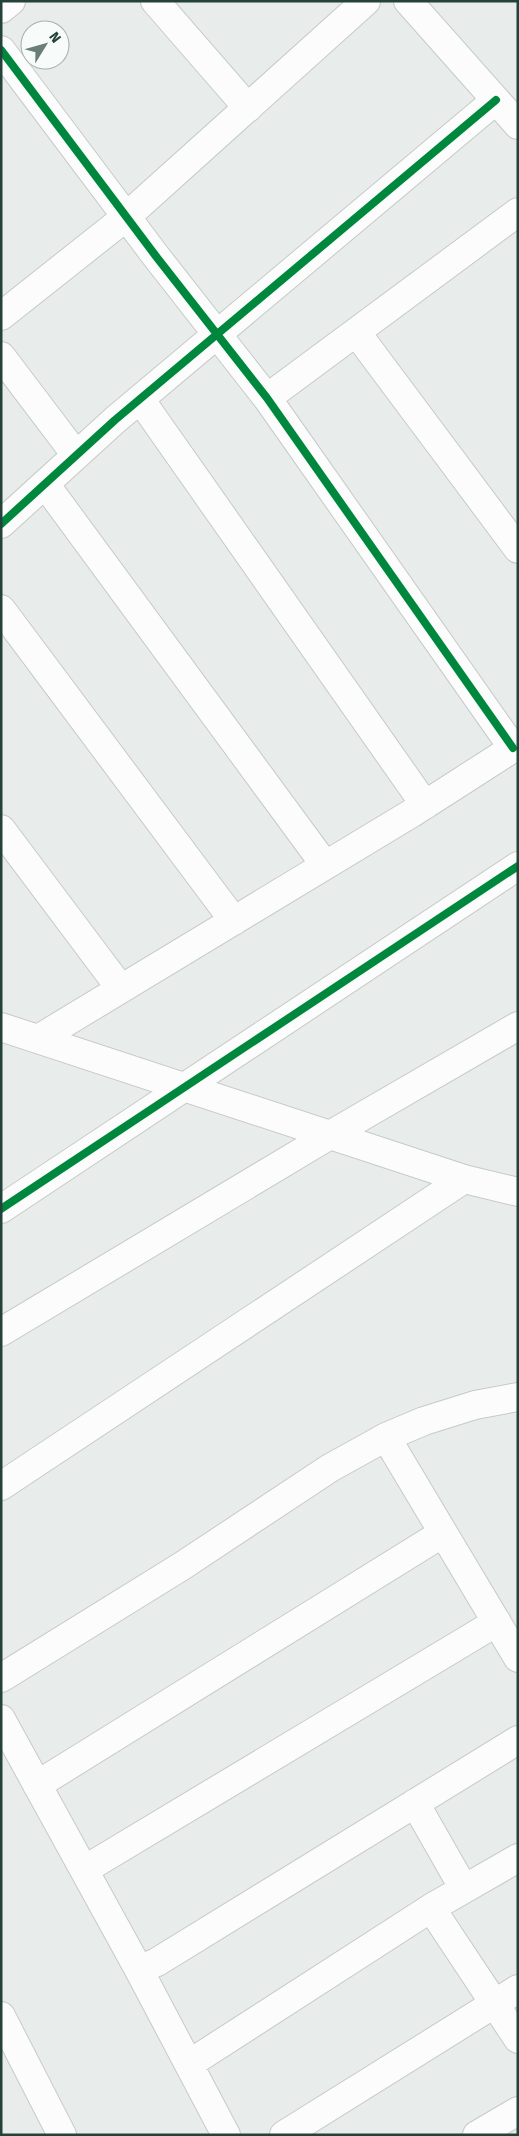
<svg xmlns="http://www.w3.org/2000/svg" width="519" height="2136" viewBox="0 0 519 2136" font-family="'Fira Sans',sans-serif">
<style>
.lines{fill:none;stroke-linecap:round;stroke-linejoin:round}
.minor-casing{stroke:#c5cac8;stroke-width:30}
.minor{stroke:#fcfcfc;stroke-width:28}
.cycleway-casing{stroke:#f7fbf9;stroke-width:11}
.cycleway{stroke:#00873e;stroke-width:8}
</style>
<rect width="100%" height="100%" fill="#e8edeb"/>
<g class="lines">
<defs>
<path id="minor" d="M155,1L248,108
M408,1L518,125
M1,9L11,1
M1,50L155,255L267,398L513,748
M1,316L126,217L366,1
M356,332L518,549
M1,356L76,455
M267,398L518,212
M140,399L425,805
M45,484L325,865
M1,524L115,420L496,100
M1,609L234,921
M1,829L121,989
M1,1027L464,1179L518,1192
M38,1039L412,813L518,745
M1,1209L518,866
M1,1332L330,1135L518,1026
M386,1437L518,1658
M1,1486L464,1179
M1,1678L182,1566L330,1468L386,1437L424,1421L475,1405L518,1397
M1,1719L139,1970L226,2135
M37,1785L443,1533
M415,1803L464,1889
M84,1870L497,1622
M431,1908L518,2039
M139,1970L157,1962L518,1740
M1,2016L62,2135
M189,2064L431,1908L518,1858
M284,2135L518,1989
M477,2135L518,2111"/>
</defs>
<!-- minor casing -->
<use href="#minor" class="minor-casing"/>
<!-- minor -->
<use href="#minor" class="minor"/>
<defs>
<path id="cycleway" d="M1,50L155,255L267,398L513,748
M1,524L115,420L496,100
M1,1209L518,866"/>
</defs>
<!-- cycleway casing -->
<use href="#cycleway" class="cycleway-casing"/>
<!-- cycleway -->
<use href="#cycleway" class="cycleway"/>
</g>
<!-- border -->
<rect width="519" height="2136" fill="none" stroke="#24423a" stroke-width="5"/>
<!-- north arrow -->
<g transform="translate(45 45) rotate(53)"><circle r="24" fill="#f7fbf9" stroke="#a3b1ad"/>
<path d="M0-4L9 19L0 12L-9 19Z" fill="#697e78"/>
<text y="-8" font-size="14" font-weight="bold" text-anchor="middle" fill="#24423a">N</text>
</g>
</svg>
